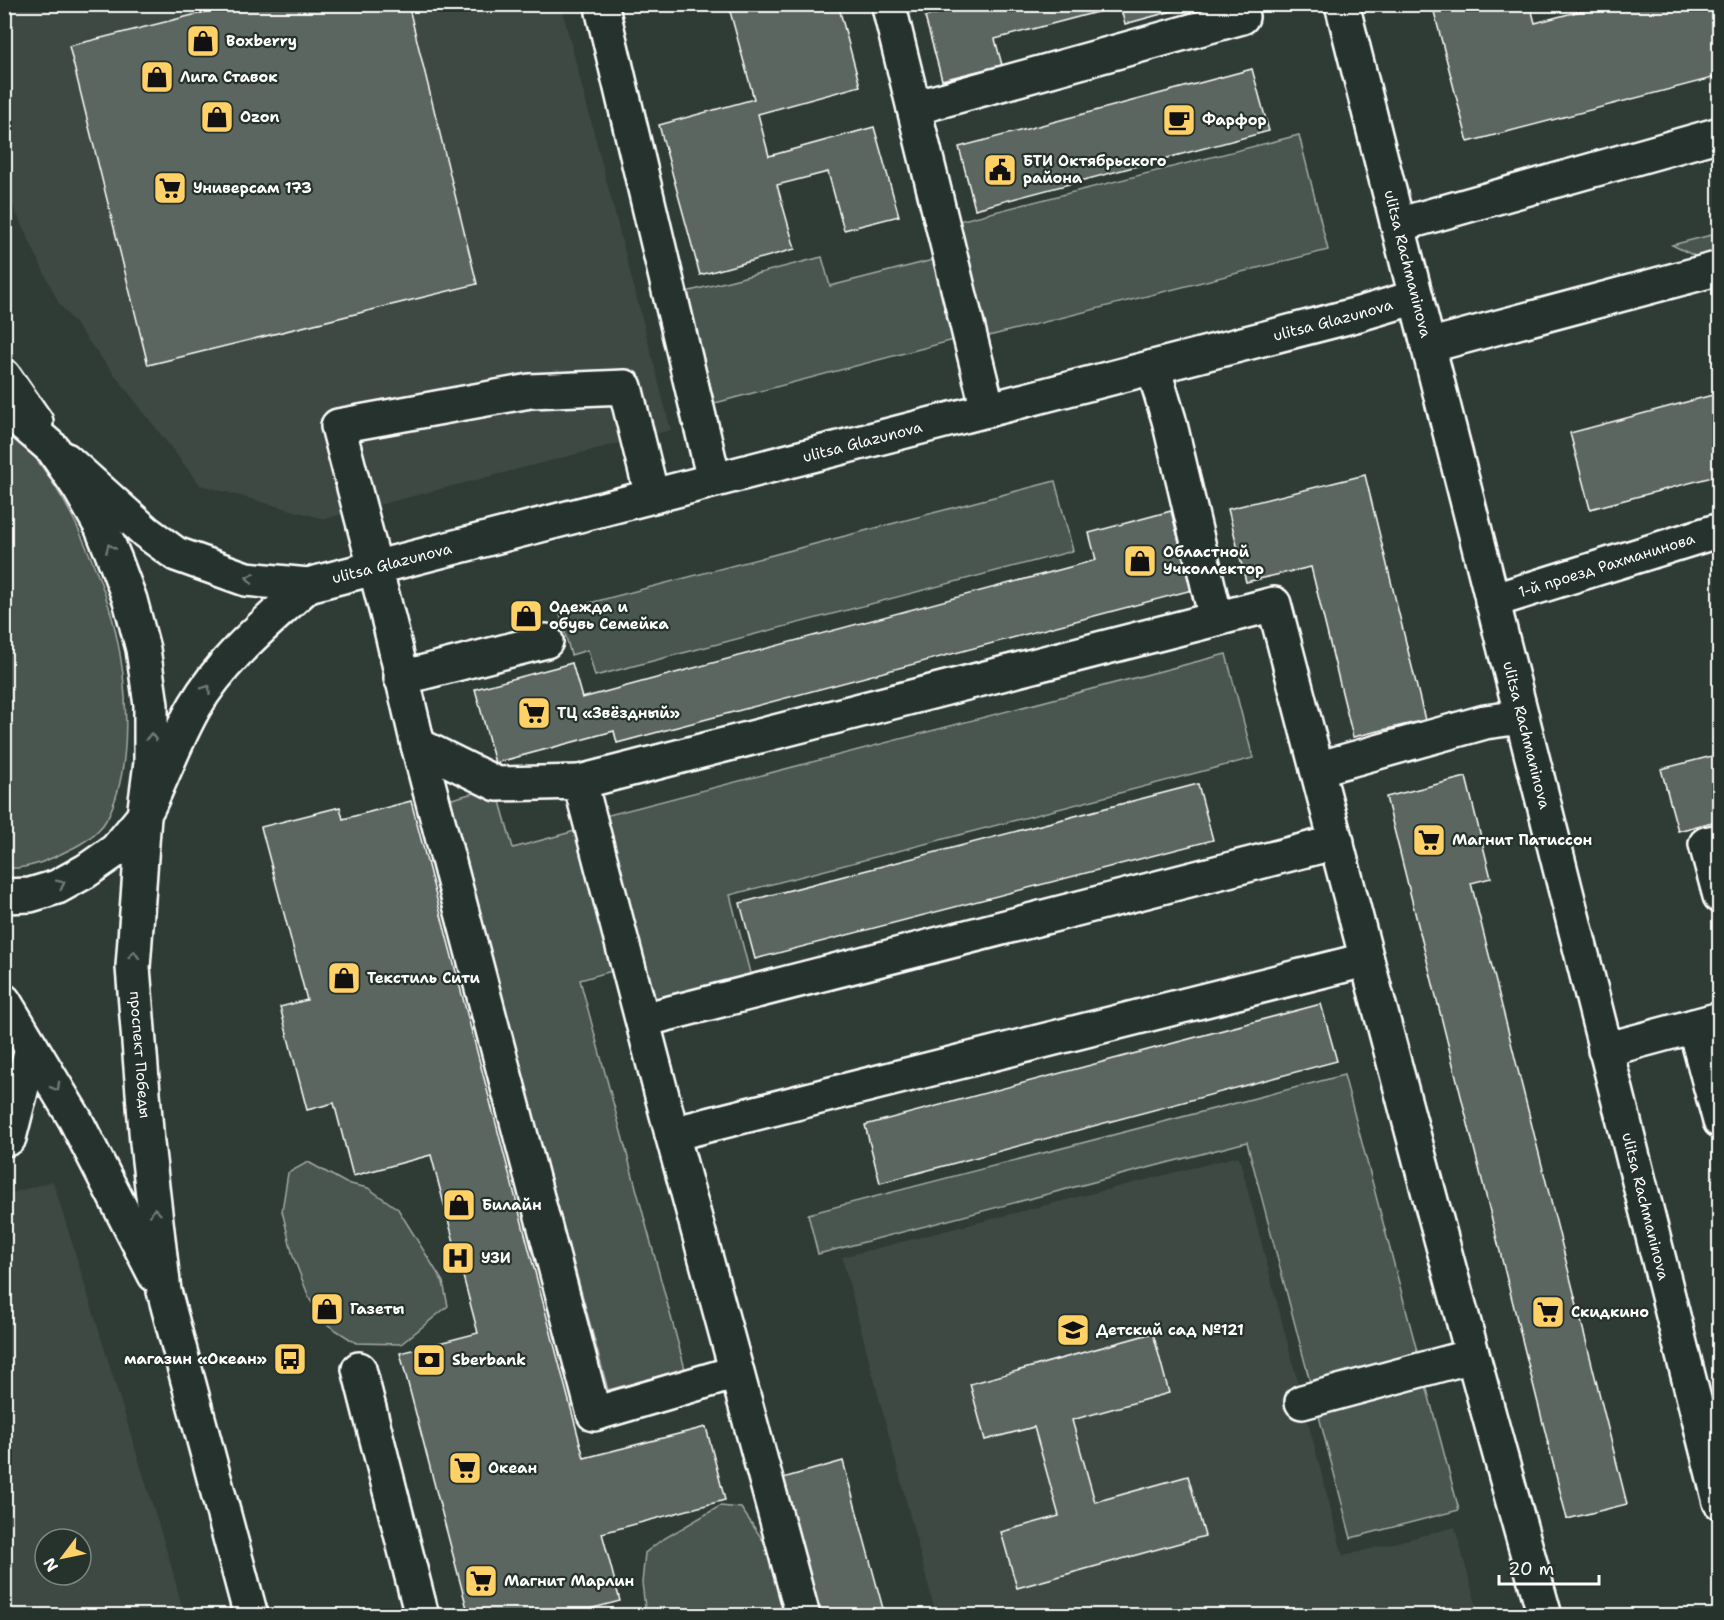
<svg xmlns="http://www.w3.org/2000/svg" width="1724" height="1620" viewBox="0 0 1724 1620" font-family="'Shantell Sans',sans-serif">
<style>
.built{fill:#3c4842;fill-rule:evenodd}
.green{fill:#4a544f;stroke:#a4aaa7;stroke-width:1.5}
.building{fill:#5b6661;stroke:#fff;stroke-width:1.5}
.lines{fill:none;stroke-linecap:round;stroke-linejoin:round}
.minor-casing{stroke:#fff;stroke-width:38}
.major-casing{stroke:#fff;stroke-width:38}
.minor{stroke:#26332d;stroke-width:33}
.major{stroke:#26332d;stroke-width:33}
.oneway{stroke:#727a76}
.labels{text-anchor:middle;dominant-baseline:central;stroke-width:4.5;stroke-linejoin:round;paint-order:stroke}
.poi-label{font-size:15px;font-weight:bold;fill:#fff;stroke:#26332d;text-anchor:start}
.street-label{font-size:15px;fill:#fff;stroke:#26332d}
</style>
<rect width="100%" height="100%" fill="#2f3b35"/>
<filter id="ink" filterUnits="userSpaceOnUse"><feTurbulence type="fractalNoise" baseFrequency=".0167" numOctaves="2"/><feDisplacementMap in="SourceGraphic" scale="12" xChannelSelector="R" yChannelSelector="G"/><feConvolveMatrix kernelMatrix="1 2 1 2 8 2 1 2 1" color-interpolation-filters="sRGB"/></filter>
<g filter="url(#ink)">
<!-- built -->
<path class="built" d="M5,5H561L671,430L324,519L200,485L58,302L5,189Z
M1239,1156L1343,1556L1455,1527L1479,1615H936L842,1257Z
M53,1181L171,1565L184,1615H5L4,1431L10,1429L4,1410L5,1195ZM45,1539H81V1575H45Z"/>
<!-- green -->
<path class="green" d="M1299,135L1328,250L981,338L951,223Z
M1719,233V285L1697,257L1672,245Z
M822,257L830,286L933,260L954,340L715,403L686,292Z
M4,428C15,438 28,448 37,460C51,479 65,501 75,522C91,556 107,594 115,629C128,684 134,773 105,822C97,834 82,844 69,850C49,860 28,870 4,868Z
M1055,481L1073,551L595,676L588,650L571,655L559,611Z
M1226,654L1253,758L730,895L751,977L654,1003L605,816Z
M496,787L513,848L575,831L612,971L580,980L685,1369L608,1390L448,800Z
M1344,1075L1459,1510L1351,1538L1247,1142L818,1254L808,1214Z
M308,1162L346,1183L368,1188L398,1209L443,1282L448,1306L401,1344L356,1343L328,1325L310,1300L293,1256L282,1211L288,1173Z
M720,1506L741,1508L769,1549L791,1615H646L642,1583L645,1553L660,1541Z"/>
<!-- building -->
<path class="building" d="M237,4H408L477,284L148,365L69,46Z
M728,4H838L860,86L758,114L769,156L874,127L899,216L844,230L828,172L777,185L795,249L700,275L659,125L754,99Z
M973,4H1198L1125,24L1120,6L995,39L1002,65L942,80L925,17Z
M1432,4H1530L1535,23L1606,4H1720V76L1468,142Z
M1252,69L1269,131L975,209L959,147Z
M1720,393V475L1590,509L1570,433Z
M1365,475L1425,720L1353,737L1311,567L1246,582L1228,509Z
M1171,511L1192,590L617,743L614,731L495,763L475,689L572,663L582,698L1096,560L1089,533Z
M1720,754V820L1678,831L1661,769Z
M1466,777L1491,878L1471,883L1627,1504L1567,1519L1386,797Z
M1198,784L1213,840L755,959L740,903Z
M411,801L584,1458L706,1427L725,1500L602,1533L620,1601L563,1616H469L400,1353L478,1333L431,1155L353,1176L334,1103L307,1110L280,1007L307,1000L261,827L340,807L343,819Z
M1321,1004L1337,1061L880,1183L865,1125Z
M1153,1333L1169,1393L1072,1420L1095,1502L1188,1476L1205,1536L1017,1588L1001,1532L1059,1516L1034,1427L985,1440L970,1384Z
M843,1461L885,1616H821L814,1589L783,1478Z"/>
<g class="lines">
<defs>
<g id="minor">
<path d="M893,4L890,11L988,410"/>
<path id="s1" d="M1342,4L1720,1502"/>
<path d="M603,12L714,480"/>
<path d="M914,108L1242,17L1238,4"/>
<path d="M1398,225L1720,134"/>
<path d="M1428,346L1720,268"/>
<path d="M1153,367L1169,420L1216,619L1274,604C1362,942 1450,1280 1545,1616"/>
<path id="s2" d="M66,460L146,532L176,554L246,579L308,585L1359,314L1416,297"/>
<path d="M652,496L625,387L530,391L338,426L390,625L418,745L497,784L580,782L672,1134L803,1616"/>
<path id="s3" d="M1492,601L1720,530"/>
<path d="M401,678L546,641"/>
<path d="M418,745L594,1414L737,1372"/>
<path d="M1317,769L1485,722L1522,717"/>
<path d="M580,782L1216,619"/>
<path d="M148,807C164,773 177,737 195,706C223,658 268,622 308,585"/>
<path d="M1720,841L1706,844L1720,896"/>
<path d="M643,1020L1337,842"/>
<path d="M1694,1026L1720,1121"/>
<path d="M1605,1050L1720,1019"/>
<path d="M672,1134L1365,960"/>
<path d="M4,1139L9,1138L32,1048"/>
<path d="M359,1369L422,1616"/>
<path d="M1302,1402L1472,1356"/>
</g>
<g id="major">
<path d="M4,376L36,422"/>
<path id="s4" d="M4,407L53,449L80,489L101,526L115,560L130,600L143,649L151,705V763L144,816L133,967L147,1143L164,1291L251,1616"/>
<path d="M4,896L30,895L57,887L86,871L116,850L144,816"/>
<path d="M4,1001L75,1119L155,1275"/>
</g>
</defs>
<!-- minor casing -->
<use href="#minor" class="minor-casing"/>
<!-- major casing -->
<use href="#major" class="major-casing"/>
<!-- minor -->
<use href="#minor" class="minor"/>
<!-- major -->
<use href="#major" class="major"/>
</g>
<!-- one-way arrows -->
<defs><path id="oneway-chevron" d="M-2-3.5L2.5 0L-2 3.5" fill="none" stroke-width="1.6" stroke-linecap="round" stroke-linejoin="round" transform="scale(1.5)"/></defs>
<g class="oneway">
<use href="#oneway-chevron" transform="translate(110 548) rotate(-113)"/>
<use href="#oneway-chevron" transform="translate(250 578) rotate(-170)"/>
<use href="#oneway-chevron" transform="translate(207 689) rotate(-55)"/>
<use href="#oneway-chevron" transform="translate(151 737) rotate(-89)"/>
<use href="#oneway-chevron" transform="translate(61 884) rotate(-26)"/>
<use href="#oneway-chevron" transform="translate(134 955) rotate(-86)"/>
<use href="#oneway-chevron" transform="translate(56 1087) rotate(60)"/>
<use href="#oneway-chevron" transform="translate(155 1212) rotate(-96)"/>
</g>
</g>
<!-- icons -->
<defs>
<symbol id="shop-square" viewBox="-11 -11 22 22"><rect x="-9" y="-9" width="18" height="18" rx="4" fill="#ffd166" stroke="#26332d"/><path d="M-5-2.5h2.3a2.7 3.5 0 0 1 5.4 0H5L5.5 6h-11ZM-1.5-2.5h3a1.5 2.3 0 0 0-3 0Z" fill="#111"/></symbol>
<symbol id="cafe-square" viewBox="-11 -11 22 22"><rect x="-9" y="-9" width="18" height="18" rx="4" fill="#ffd166" stroke="#26332d"/><path d="M-5.5-4.5H6V0H3Q3 3.5 0 3.5H-2.5Q-5.5 3.5-5.5 0ZM3-3.2v2h1.7v-2ZM-6 4.5H4V6H-6Z" fill="#111"/></symbol>
<symbol id="civic-square" viewBox="-11 -11 22 22"><rect x="-9" y="-9" width="18" height="18" rx="4" fill="#ffd166" stroke="#26332d"/><path d="M-.6-6.5H3V-4.5H.6V-3L4-1V1h2V6H-6V1h2V-1L-.6-3ZM-1.2 2.5V6h2.4V2.5Z" fill="#111"/></symbol>
<symbol id="supermarket-square" viewBox="-11 -11 22 22"><rect x="-9" y="-9" width="18" height="18" rx="4" fill="#ffd166" stroke="#26332d"/><path d="M-6-5.5h2.5l.6 2H6L4.5 2H-2.5L-4.4-4H-6ZM-1.5 3.2a1.3 1.3 0 1 0 .1 0ZM3 3.2a1.3 1.3 0 1 0 .1 0Z" fill="#111"/></symbol>
<symbol id="hospital-square" viewBox="-11 -11 22 22"><rect x="-9" y="-9" width="18" height="18" rx="4" fill="#ffd166" stroke="#26332d"/><path d="M-5-5h3v3.5h4V-5h3V5h-3V1.5h-4V5h-3Z" fill="#111"/></symbol>
<symbol id="school-square" viewBox="-11 -11 22 22"><rect x="-9" y="-9" width="18" height="18" rx="4" fill="#ffd166" stroke="#26332d"/><path d="M0-5L7-2L0 1L-7-2ZM-4 1L0 2.5L4 1V4Q0 6-4 4Z" fill="#111"/></symbol>
<symbol id="bus-square" viewBox="-11 -11 22 22"><rect x="-9" y="-9" width="18" height="18" rx="4" fill="#ffd166" stroke="#26332d"/><path d="M-5-6H5V4H4V6H2V4H-2V6H-4V4H-5ZM-3.5-4V0h7V-4ZM-3.5 1.2v1.5H-2V1.2ZM2 1.2v1.5H3.5V1.2Z" fill="#111"/></symbol>
<symbol id="bank-square" viewBox="-11 -11 22 22"><rect x="-9" y="-9" width="18" height="18" rx="4" fill="#ffd166" stroke="#26332d"/><path d="M-6-4H6V4H-6ZM0-2.3a2.3 2.3 0 1 0 0 4.6a2.3 2.3 0 1 0 0-4.6Z" fill="#111"/></symbol>
</defs>
<g fill-rule="evenodd">
<use href="#shop-square" x="184" y="22" width="38" height="38"/>
<use href="#shop-square" x="138" y="58" width="38" height="38"/>
<use href="#shop-square" x="198" y="98" width="38" height="38"/>
<use href="#cafe-square" x="1160" y="101" width="38" height="38"/>
<use href="#civic-square" x="981" y="151" width="38" height="38"/>
<use href="#supermarket-square" x="151" y="169" width="38" height="38"/>
<use href="#shop-square" x="1121" y="542" width="38" height="38"/>
<use href="#shop-square" x="507" y="597" width="38" height="38"/>
<use href="#supermarket-square" x="515" y="694" width="38" height="38"/>
<use href="#supermarket-square" x="1410" y="821" width="38" height="38"/>
<use href="#shop-square" x="325" y="959" width="38" height="38"/>
<use href="#shop-square" x="440" y="1186" width="38" height="38"/>
<use href="#hospital-square" x="439" y="1239" width="38" height="38"/>
<use href="#shop-square" x="308" y="1290" width="38" height="38"/>
<use href="#supermarket-square" x="1529" y="1293" width="38" height="38"/>
<use href="#school-square" x="1054" y="1311" width="38" height="38"/>
<use href="#bus-square" x="271" y="1340" width="38" height="38"/>
<use href="#bank-square" x="410" y="1341" width="38" height="38"/>
<use href="#supermarket-square" x="446" y="1449" width="38" height="38"/>
<use href="#supermarket-square" x="462" y="1562" width="38" height="38"/>
</g>
<g class="labels">
<!-- poi labels -->
<g class="poi-label">
<text x="226" y="41">Boxberry</text>
<text x="180" y="77">Лига Ставок</text>
<text x="240" y="117">Ozon</text>
<text x="1202" y="120">Фарфор</text>
<text x="1023" y="161">БТИ Октябрьского<tspan x="1023" dy="17">района</tspan></text>
<text x="193" y="188">Универсам 173</text>
<text x="1163" y="552">Областной<tspan x="1163" dy="17">Учколлектор</tspan></text>
<text x="549" y="607">Одежда и<tspan x="549" dy="17">обувь Семейка</tspan></text>
<text x="557" y="713">ТЦ «Звёздный»</text>
<text x="1452" y="840">Магнит Патиссон</text>
<text x="367" y="978">Текстиль Сити</text>
<text x="482" y="1205">Билайн</text>
<text x="481" y="1258">УЗИ</text>
<text x="350" y="1309">Газеты</text>
<text x="1571" y="1312">Скидкино</text>
<text x="1096" y="1330">Детский сад №121</text>
<text x="267" y="1359" text-anchor="end">магазин «Океан»</text>
<text x="452" y="1360">Sberbank</text>
<text x="488" y="1468">Океан</text>
<text x="504" y="1581">Магнит Марлин</text>
</g>
<!-- street labels -->
<g class="street-label">
<text stroke="none"><textPath href="#s1" startOffset="268">ulitsa Rachmaninova</textPath></text>
<text stroke="none"><textPath href="#s2" startOffset="1340">ulitsa Glazunova</textPath></text>
<text stroke="none"><textPath href="#s2" startOffset="854">ulitsa Glazunova</textPath></text>
<text stroke="none"><textPath href="#s2" startOffset="368">ulitsa Glazunova</textPath></text>
<text stroke="none"><textPath href="#s3" startOffset="120">1-й проезд Рахманинова</textPath></text>
<text stroke="none"><textPath href="#s1" startOffset="754">ulitsa Rachmaninova</textPath></text>
<text stroke="none"><textPath href="#s4" startOffset="693">проспект Победы</textPath></text>
<text stroke="none"><textPath href="#s1" startOffset="1240">ulitsa Rachmaninova</textPath></text>
</g>
</g>
<!-- margin -->
<rect width="1724" height="1620" fill="none" stroke="#26332d" stroke-width="24"/>
<rect x="12" y="12" width="1700" height="1596" fill="none" stroke="#fff" stroke-width="2" filter="url(#ink)"/>
<!-- north arrow -->
<g transform="translate(63 1557) rotate(238)"><circle r="28" fill="#26332d" stroke="#7d8581" stroke-width="1.5"/>
<path d="M0-4.5L10 22L0 15L-10 22Z" fill="#ffd166"/>
<text y="-9" font-size="16" font-weight="bold" text-anchor="middle" fill="#ffffff">N</text>
</g>
<!-- scale -->
<path d="M1499 1575v9h100v-9" fill="none" stroke="#ffffff" stroke-width="3"/>
<text x="1508" y="1575" font-size="18" fill="#ffffff" stroke="#26332d" stroke-width="4.5" paint-order="stroke">20 m</text>
</svg>
